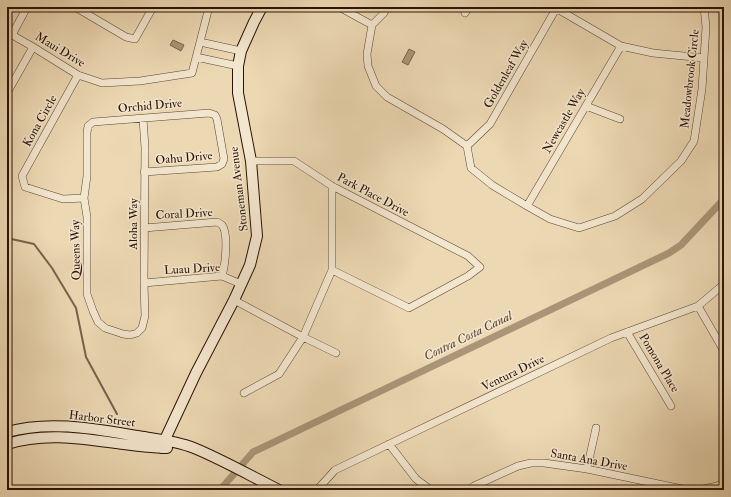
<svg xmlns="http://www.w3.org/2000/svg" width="731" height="497" viewBox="0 0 731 497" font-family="'IM FELL Double Pica',serif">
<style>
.water{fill:#aa9578;stroke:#77614a}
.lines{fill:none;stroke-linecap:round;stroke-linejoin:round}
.stream{stroke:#77614a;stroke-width:2}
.canal{stroke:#aa9578;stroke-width:7}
.street-casing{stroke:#5a4430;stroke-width:8}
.secondary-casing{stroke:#2a1204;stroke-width:12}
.street{stroke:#f3e6ce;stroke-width:7}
.secondary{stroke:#f3e6ce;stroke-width:10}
.labels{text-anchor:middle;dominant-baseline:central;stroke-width:3;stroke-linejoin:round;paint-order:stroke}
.street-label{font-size:12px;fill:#2a1204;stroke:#f3e6ce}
.water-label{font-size:13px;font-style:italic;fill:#5d4632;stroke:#f3e6ce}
</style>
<rect width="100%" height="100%" fill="#ecd8b3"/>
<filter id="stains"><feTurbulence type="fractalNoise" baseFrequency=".005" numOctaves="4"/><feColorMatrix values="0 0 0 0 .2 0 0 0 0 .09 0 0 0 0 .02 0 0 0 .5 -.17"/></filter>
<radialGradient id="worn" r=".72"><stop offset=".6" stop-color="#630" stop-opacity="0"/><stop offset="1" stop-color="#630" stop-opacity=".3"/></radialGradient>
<!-- water -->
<path class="water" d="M173,40L184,45L181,51L170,45Z
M409,49L415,52L408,65L402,62Z"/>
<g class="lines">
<!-- stream -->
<path class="stream" d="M7,238L34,244L52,268L76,308L86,357L117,414"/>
<!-- canal -->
<path class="canal" d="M220,490L253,452L669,253L681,245L724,199"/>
<defs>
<path id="street" d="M75,7L126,37L135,39L153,7
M339,7L372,25
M554,7L621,46L653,53L704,58
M465,13L469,7
M372,25L367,54L368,66L376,86L387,97L443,129L467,146L471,168L492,185L527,206L550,219L579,228L615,216L642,199L681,161L694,141L702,89L706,27L704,7
M372,25L384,13L386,7
M7,32L33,47L78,75L102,83L140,81L192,73L209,7
M12,35L27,7
M200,42L241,51
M196,57L238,66
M78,75L22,176L25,187L63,199L84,198
M7,93L33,47
M586,106L620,119
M143,119L145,148L144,283L145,316L142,328L137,333L130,335L123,334L105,328L98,322L93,311L87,294V217L84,198L87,176V133L88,126L93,122L209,113L215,115L217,119L224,159L222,164L217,167L144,172
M467,146L490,124L557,7
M251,161H294L332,186L468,256L480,267L468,276L409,308L332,270
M527,206L621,46
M144,228L217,222C219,223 221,224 222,225C229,234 225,266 222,276
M144,283L222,276L241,284
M234,300L303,337L336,353
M698,306L724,351
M627,332L671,406
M244,393L279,374L303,337L332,270V186
M389,444L416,479L431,490
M587,469L596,428
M317,490L335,470L611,338L698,306L724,284
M468,490L474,486L518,466L531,463H544L587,469L687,490
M699,490L717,486L724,483"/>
<path id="secondary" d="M7,432C49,420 95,429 137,436C156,439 177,441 194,448C223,460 251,476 279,490
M7,444C59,427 114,447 167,448
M161,448L196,373L234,300L250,265L257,236L251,161L238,93V66L241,51L254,22L262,7"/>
</defs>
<!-- street casing -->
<use href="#street" class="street-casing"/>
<!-- secondary casing -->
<use href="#secondary" class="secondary-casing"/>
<!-- street -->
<use href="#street" class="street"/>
<!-- secondary -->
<use href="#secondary" class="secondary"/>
</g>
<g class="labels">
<!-- street labels -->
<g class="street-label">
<text transform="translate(60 50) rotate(31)">Maui Drive</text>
<text transform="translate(506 74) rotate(-60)">Goldenleaf Way</text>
<text transform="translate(690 79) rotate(-84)">Meadowbrook Circle</text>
<text transform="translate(150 106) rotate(-5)">Orchid Drive</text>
<text transform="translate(40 121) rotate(-61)">Kona Circle</text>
<text transform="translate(564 121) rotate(-60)">Newcastle Way</text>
<text transform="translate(184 158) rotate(-5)">Oahu Drive</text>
<text transform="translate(239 189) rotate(-97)">Stoneman Avenue</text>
<text transform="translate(373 195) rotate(28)">Park Place Drive</text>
<text transform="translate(184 214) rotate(-3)">Coral Drive</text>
<text transform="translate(133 224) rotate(-90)">Aloha Way</text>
<text transform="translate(76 250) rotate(-91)">Queens Way</text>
<text transform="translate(192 269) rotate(-3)">Luau Drive</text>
<text transform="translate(659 363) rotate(59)">Pomona Place</text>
<text transform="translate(513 373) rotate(-26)">Ventura Drive</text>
<text transform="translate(102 419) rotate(7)">Harbor Street</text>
<text transform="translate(589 460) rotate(10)">Santa Ana Drive</text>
</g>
<!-- water labels -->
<g class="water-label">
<text transform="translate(468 336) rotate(-26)">Contra Costa Canal</text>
</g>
</g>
<!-- margin -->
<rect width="731" height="497" fill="none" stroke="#ecd8b3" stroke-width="24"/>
<rect x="8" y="8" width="715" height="481" fill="none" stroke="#2a1204" stroke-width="2"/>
<rect x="12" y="12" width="707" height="473" fill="none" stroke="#2a1204"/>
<rect width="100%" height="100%" filter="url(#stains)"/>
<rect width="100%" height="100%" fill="url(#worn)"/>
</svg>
